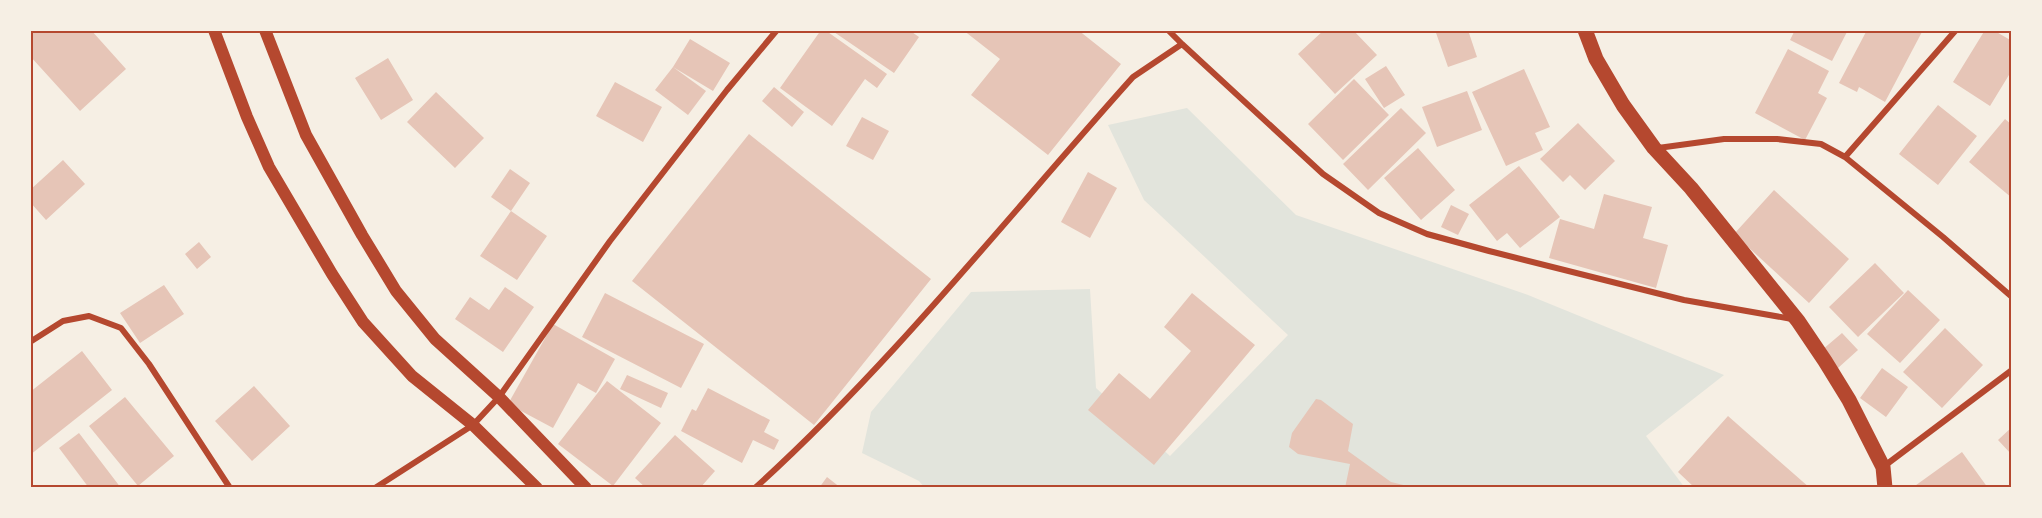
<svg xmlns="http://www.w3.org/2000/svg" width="2042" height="518" viewBox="0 0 2042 518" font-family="Figtree,sans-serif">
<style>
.green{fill:#e2e4dc}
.building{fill:#e6c5b7}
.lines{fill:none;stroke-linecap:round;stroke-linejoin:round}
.minor{stroke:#b5482f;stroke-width:6}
.secondary{stroke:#b5482f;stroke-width:12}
.primary{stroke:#b5482f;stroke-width:15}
.neatline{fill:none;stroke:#b5482f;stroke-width:2}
</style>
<rect width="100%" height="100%" fill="#f6efe4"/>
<!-- green -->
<path class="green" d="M1187,108L1296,215L1528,295L1724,375L1646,436L1685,488H925L919,481L862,453L871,412L971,292L1090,289L1096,388L1170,456L1288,335L1144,200L1108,125Z"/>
<!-- building -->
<path class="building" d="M30,30H91L126,69L80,111L30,56Z
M821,30H825L887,74L877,88L865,79L832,126L780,88Z
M831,30H909L919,37L894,73Z
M963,30H1078L1121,64L1048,155L971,95L1000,59Z
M1324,30H1353L1377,55L1335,94L1298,54Z
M1435,30H1468L1477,57L1448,67Z
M1795,30H1848L1832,61L1790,40Z
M1867,30H1923L1885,102L1859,87L1857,92L1839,83Z
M1985,30H1993L2012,41V70L1990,106L1953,82Z
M690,39L730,63L713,91L673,67Z
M1788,49L1829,71L1818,93L1827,98L1805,140L1755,113Z
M388,58L413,100L381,120L355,78Z
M1386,66L1405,95L1384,108L1365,79Z
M673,67L706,91L688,115L655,90Z
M1524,69L1550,127L1535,133L1543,150L1506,166L1472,92Z
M1354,79L1389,115L1343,160L1308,124Z
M615,82L662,107L643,142L596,116Z
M774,87L804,112L792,127L762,101Z
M1467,91L1482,130L1437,147L1422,107Z
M436,92L484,138L455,168L407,122Z
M1938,105L1977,136L1938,185L1899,154Z
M1401,108L1426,133L1368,190L1343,164Z
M862,117L889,131L873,160L846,146Z
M2005,119L2012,125V198L1969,162Z
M1578,123L1615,161L1585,190L1570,175L1563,182L1540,159Z
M749,134L931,279L814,425L632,281Z
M1418,148L1455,190L1421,220L1384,178Z
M63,160L85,184L46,220L30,202V190Z
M1519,166L1560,217L1520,248L1507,233L1497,241L1469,205Z
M510,169L530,183L511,211L491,197Z
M1088,172L1117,188L1090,238L1061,222Z
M1774,190L1849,259L1809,303L1734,234Z
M1604,194L1652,207L1643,238L1668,245L1656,288L1549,258L1560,219L1594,229Z
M1451,205L1469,214L1458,235L1441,227Z
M511,211L547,236L517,280L480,256Z
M199,242L211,257L197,269L185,254Z
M1875,263L1904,293L1858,337L1829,307Z
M164,285L184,314L140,343L120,313Z
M505,287L534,307L503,352L455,319L470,297L489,310Z
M1908,290L1940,320L1900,363L1867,334Z
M605,293L704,344L681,388L582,337Z
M1192,293L1255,345L1154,465L1088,410L1119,373L1150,399L1191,351L1164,327Z
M553,324L615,359L596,393L578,383L553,428L508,404Z
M1945,328L1983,365L1942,408L1903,372Z
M1842,333L1858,350L1838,368L1822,350Z
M82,351L112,390L30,455V392Z
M1882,368L1908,387L1886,417L1860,398Z
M627,375L668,393L661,408L620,389Z
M607,381L661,423L613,486L558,444Z
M254,386L290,426L252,461L215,421Z
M708,388L770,420L764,432L779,440L774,450L753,440L742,463L681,431L692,409L696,411Z
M125,397L174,456L138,486L89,426Z
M1316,399L1321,400L1353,424L1348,451L1391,482L1416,488H1345L1350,464L1298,454L1289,447L1292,433Z
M1728,416L1810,488H1695L1678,472Z
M2012,427V455L1998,440Z
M79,433L121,488H89L59,448Z
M675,435L715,471L700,488H646L635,478Z
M1962,452L1988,488H1912Z
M827,477L841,488H819Z"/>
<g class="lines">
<!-- minor -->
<path class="minor" d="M1168,30L1182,44
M1658,148L1724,139H1777L1821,144L1845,157L1943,237L2012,297
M1845,157L1956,30
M30,342L63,321L89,316L121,328L149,364L230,488
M1883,467L2012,370
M375,488L473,425L499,397L610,241L727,90L777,30
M755,488C892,364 1009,215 1133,77L1182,44L1323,174L1379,213L1427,234L1489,251L1684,300L1792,319"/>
<!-- secondary -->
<path class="secondary" d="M214,30L247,117L269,167L332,274L363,322L412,376L473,425L537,488
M265,30L306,135L362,235L396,291L435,339L499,397L586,488"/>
<!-- primary -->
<path class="primary" d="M1585,30L1596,59L1623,105L1654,148L1691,188L1798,321L1825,361L1849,400L1883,467L1885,488"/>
</g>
<!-- border -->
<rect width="2042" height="518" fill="none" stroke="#f6efe4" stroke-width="63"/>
<rect x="32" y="32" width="1978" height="454" class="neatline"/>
</svg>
